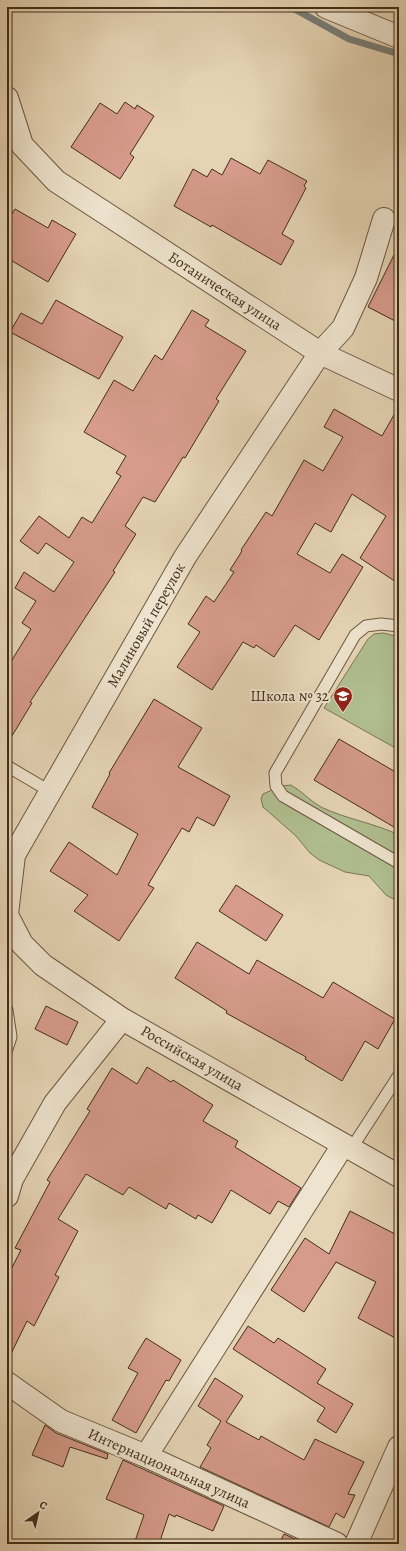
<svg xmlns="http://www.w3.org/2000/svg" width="406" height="1551" viewBox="0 0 406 1551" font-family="Alegreya,serif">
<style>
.green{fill:#b0be90;stroke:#7a7655}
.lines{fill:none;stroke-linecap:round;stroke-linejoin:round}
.stream{stroke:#787f79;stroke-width:7}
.building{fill:#d69b8b;stroke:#432d1a}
.service-casing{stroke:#6c5740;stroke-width:13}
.minor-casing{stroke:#6c5740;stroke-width:24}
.service{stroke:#eee3ce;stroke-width:11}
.minor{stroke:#eee3ce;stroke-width:22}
.labels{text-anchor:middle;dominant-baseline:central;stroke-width:4;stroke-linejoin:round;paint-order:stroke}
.street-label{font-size:15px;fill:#432d1a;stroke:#eee3ce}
.poi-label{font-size:15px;fill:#432d1a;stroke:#eee3ce;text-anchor:end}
</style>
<rect width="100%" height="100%" fill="#e5d4b4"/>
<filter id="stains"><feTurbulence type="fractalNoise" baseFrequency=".005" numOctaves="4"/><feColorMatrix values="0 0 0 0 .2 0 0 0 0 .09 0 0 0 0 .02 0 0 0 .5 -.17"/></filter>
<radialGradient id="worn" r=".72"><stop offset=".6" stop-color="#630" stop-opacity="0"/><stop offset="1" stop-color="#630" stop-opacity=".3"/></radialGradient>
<!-- green -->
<path class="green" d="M383,633L399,637V750L324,708L368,639L374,634Z
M291,785C302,791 310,801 321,807C346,819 374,823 399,835V902L386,895L369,876L345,872L319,860L310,853L296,836L263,807L261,799L263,794L281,786Z"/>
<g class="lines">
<!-- stream -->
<path class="stream" d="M291,7L349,39L399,54"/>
</g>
<!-- building -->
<path class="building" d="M125,102L135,109L137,105L154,116L130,154L134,157L120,179L71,147L100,103L117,114Z
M231,158L260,174L268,160L307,181L304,186L306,188L282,234L294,241L281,265L212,225L211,227L174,206L193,169L207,177L212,169L222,175Z
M15,209L48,228L52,220L76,234L48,282L7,258V222Z
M399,245V323L368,307Z
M56,300L123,337L99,379L10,332L21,313L42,324Z
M192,310L209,320L205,326L246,351L216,399L219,401L185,458L183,457L155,502L143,497L125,526L136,534L113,571L115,572L30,702L32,703L7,744V668L31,629L22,623L36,601L15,588L24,572L54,592L74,562L46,543L38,554L20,541L39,516L69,538L82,517L92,523L121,476L116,473L126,456L84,432L114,380L133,391L155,355L162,360Z
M399,406V584L360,558L386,516L352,494L331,532L315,523L297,554L330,573L342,554L363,567L319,640L295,625L274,657L256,645L254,648L243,642L212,690L177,667L200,632L188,624L206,596L214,602L234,572L230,570L242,551L241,550L266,512L272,516L304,460L323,471L343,437L324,427L334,409L382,436Z
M154,699L202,728L178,767L230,796L214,826L197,817L189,832L182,828L148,885L154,888L119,941L74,911L88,895L50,871L69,842L117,875L138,834L92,807L110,774L109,773Z
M339,739L399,774V830L314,780Z
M236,885L283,915L266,941L219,911Z
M197,942L249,974L257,960L323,998L333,982L395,1019L378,1049L365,1041L342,1081L305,1059L306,1057L226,1013L227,1011L175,978Z
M46,1006L78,1022L67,1045L35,1029Z
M147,1067L171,1082L173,1080L213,1105L203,1121L238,1141L235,1147L301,1188L289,1207L278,1201L270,1214L231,1190L212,1223L198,1215L196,1219L169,1203L166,1209L129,1187L123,1195L86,1174L58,1219L78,1231L55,1275L59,1277L34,1326L27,1321L7,1362V1277L21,1250L15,1248L50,1182L47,1180L90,1111L87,1109L112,1068L137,1084Z
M350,1211L399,1236V1340L358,1318L376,1282L336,1262L304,1312L271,1290L305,1238L329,1254Z
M248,1326L274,1343L278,1338L326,1369L317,1383L353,1404L336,1433L317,1421L325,1408L233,1349Z
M146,1338L181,1360L169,1381L166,1380L136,1433L112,1420L138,1373L128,1368Z
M215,1378L243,1396L226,1422L259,1440L261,1436L304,1460L315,1439L364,1462L348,1494L355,1495L344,1518L336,1513L329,1527L200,1467L211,1448L207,1445L221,1421L198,1406Z
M45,1425L56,1433L108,1454L107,1459L70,1447L63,1467L32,1455Z
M123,1460L224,1506L213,1531L176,1515L175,1517L169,1514L159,1544H134L144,1515L106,1499Z
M284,1534L306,1544H279Z"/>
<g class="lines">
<defs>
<path id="service" d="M399,626L381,624L366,626L355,635L275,773L276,786L283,796L399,863
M7,766L51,792
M7,1010L11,1037L7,1049
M351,1149L399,1075"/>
<path id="minor" d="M326,7L399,37
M7,98L22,145L56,181L320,353L399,390
M7,914L14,855L185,557L320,353L343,328L366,278L384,219
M7,915L22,944L43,965L122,1019L399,1176
M7,1196L12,1179L55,1103L122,1019
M7,1383L61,1421L146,1456L337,1544
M146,1456L343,1145
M356,1544L399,1447"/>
</defs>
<!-- service casing -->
<use href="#service" class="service-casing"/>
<!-- minor casing -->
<use href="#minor" class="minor-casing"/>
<!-- service -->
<use href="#service" class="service"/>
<!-- minor -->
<use href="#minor" class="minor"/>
</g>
<!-- icons -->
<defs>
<symbol id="school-pin" viewBox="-11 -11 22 30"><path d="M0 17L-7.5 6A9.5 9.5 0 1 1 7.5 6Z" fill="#8f2418" stroke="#eee3ce"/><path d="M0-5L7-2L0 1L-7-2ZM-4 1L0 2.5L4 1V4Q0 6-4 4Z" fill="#fff"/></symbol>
</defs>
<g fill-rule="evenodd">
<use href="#school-pin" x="332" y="685" width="22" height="30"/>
</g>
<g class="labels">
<!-- street labels -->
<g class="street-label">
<text transform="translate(225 291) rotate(33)">Ботаническая улица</text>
<text transform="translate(146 625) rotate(-60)">Малиновый переулок</text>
<text transform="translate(192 1058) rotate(30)">Российская улица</text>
<text transform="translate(169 1468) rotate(24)">Интернациональная улица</text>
</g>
<!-- poi labels -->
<g class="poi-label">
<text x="329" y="696">Школа № 32</text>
</g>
</g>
<!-- margin -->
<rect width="406" height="1551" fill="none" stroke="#e5d4b4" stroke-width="24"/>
<rect x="8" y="8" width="390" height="1535" fill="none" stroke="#432d1a" stroke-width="2"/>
<rect x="12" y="12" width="382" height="1527" fill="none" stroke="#432d1a"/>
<!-- north arrow -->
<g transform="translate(38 1513) rotate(34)" stroke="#eee3ce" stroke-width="3" paint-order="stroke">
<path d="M0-3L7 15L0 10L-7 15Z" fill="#432d1a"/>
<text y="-6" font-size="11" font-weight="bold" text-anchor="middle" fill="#432d1a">С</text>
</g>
<rect width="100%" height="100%" filter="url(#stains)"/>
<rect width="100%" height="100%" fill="url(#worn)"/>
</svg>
